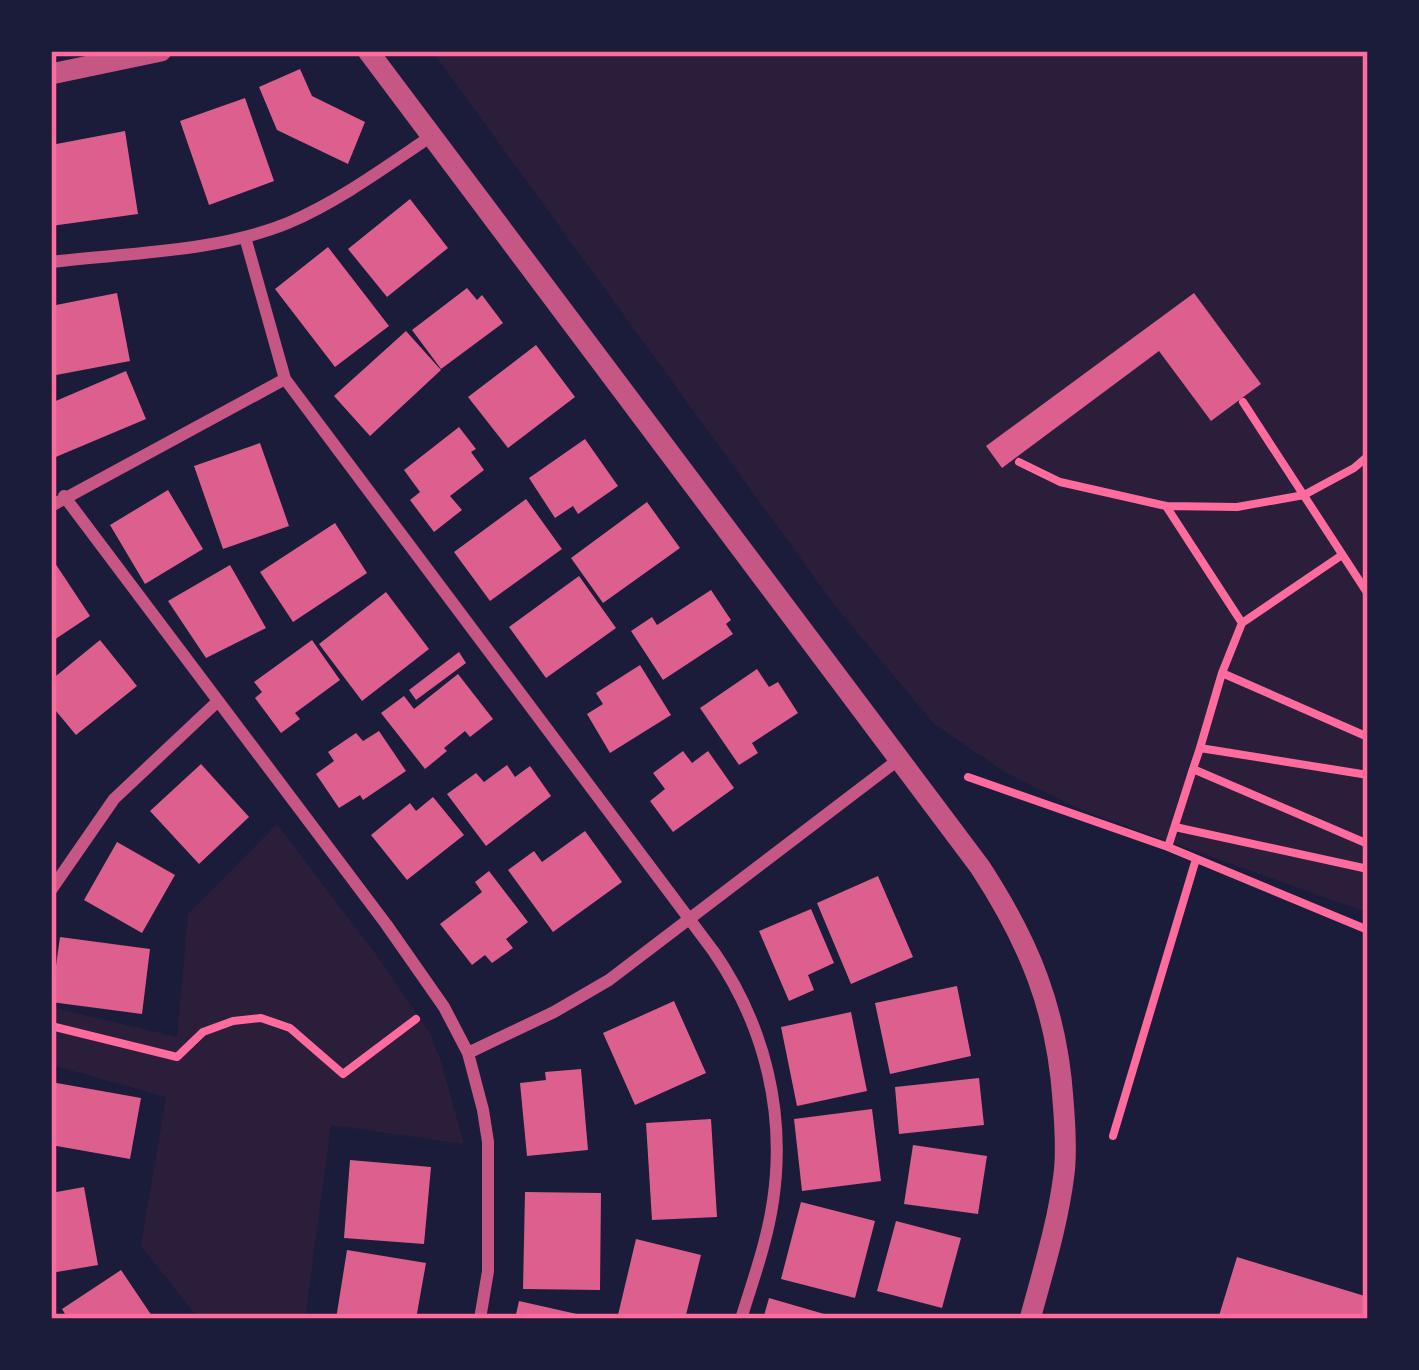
<svg xmlns="http://www.w3.org/2000/svg" width="1419" height="1370" viewBox="0 0 1419 1370" font-family="'Titillium Web',sans-serif">
<style>
.green{fill:#2a1e3b}
.building{fill:#dd5f8e}
.lines{fill:none;stroke-linecap:round;stroke-linejoin:round}
.path{stroke:#ff6b9d;stroke-width:8}
.minor{stroke:#c65784;stroke-width:12}
.tertiary{stroke:#c65784;stroke-width:21}
.neatline{fill:none;stroke:#ff6b9d;stroke-width:4.5}
</style>
<rect width="100%" height="100%" fill="#1b1b3a"/>
<!-- green -->
<path class="green" d="M432,51H1368V913L1084,811L1008,774L934,724L836,607Z
M277,824L375,953L430,1033L441,1061L464,1144L331,1125L305,1319H199L141,1246L166,1097L51,1065V1007L177,1037L188,914Z"/>
<!-- building -->
<path class="building" d="M300,69L312,96L365,122L348,164L277,130L259,87Z
M245,98L274,181L209,205L180,121Z
M125,131L138,214L51,226V145Z
M410,199L448,248L387,297L348,249Z
M328,247L389,326L335,367L275,289Z
M467,288L477,300L482,295L503,323L441,369L412,330Z
M117,293L130,361L51,376V306Z
M1194,293L1261,384L1211,421L1159,351L1002,468L986,446Z
M406,331L441,370L370,436L334,396Z
M536,345L575,397L508,448L468,397Z
M126,371L146,419L51,459V403Z
M459,427L476,449L471,452L484,470L450,496L462,510L434,532L410,500L420,492L404,470Z
M585,439L618,486L578,514L573,506L555,518L529,478Z
M260,443L289,526L223,549L194,466Z
M168,490L203,549L145,584L110,525Z
M526,499L562,549L490,601L454,552Z
M647,502L680,548L603,603L571,558Z
M335,523L367,573L293,622L260,572Z
M51,557L90,616L51,642Z
M230,565L266,628L206,658L168,601Z
M579,576L616,628L546,678L509,627Z
M711,590L731,620L726,624L733,634L663,680L631,631L652,617L657,625Z
M386,592L429,649L362,701L319,644Z
M100,640L137,686L76,735L51,705V680Z
M312,640L340,680L295,713L300,719L281,733L255,698L262,692L254,682Z
M459,652L466,663L416,700L409,690Z
M640,665L671,715L610,753L587,714L603,704L596,693Z
M757,669L769,687L778,682L798,713L752,743L758,753L739,765L700,708Z
M458,674L493,719L470,737L465,731L444,748L447,751L425,769L381,713L404,696L414,709Z
M379,731L406,771L363,800L360,795L339,808L316,774L334,761L328,752L356,733L363,741Z
M683,751L692,763L708,751L734,788L673,832L650,801L665,789L653,773Z
M201,764L249,817L199,864L150,811Z
M507,765L515,777L530,766L551,796L486,846L447,794L476,773L484,782Z
M433,797L464,835L407,880L371,835L410,803L416,811Z
M585,831L622,882L553,932L508,870L534,851L542,862Z
M117,842L175,875L142,933L84,900Z
M489,871L528,922L506,939L513,948L492,963L485,955L472,965L440,924L482,892L475,882Z
M878,876L913,957L851,984L817,903Z
M811,909L834,963L808,975L814,990L789,1001L759,931Z
M60,937L150,949L142,1014L51,1002Z
M957,986L971,1056L890,1074L875,1003Z
M674,1001L706,1073L635,1105L603,1033Z
M851,1012L867,1091L797,1106L781,1027Z
M581,1069L588,1150L527,1156L520,1083L546,1080L545,1072Z
M979,1078L984,1125L899,1134L895,1087Z
M51,1082L141,1098L130,1159L51,1145Z
M872,1109L881,1181L802,1191L794,1119Z
M711,1119L717,1217L652,1220L646,1123Z
M913,1145L987,1156L978,1214L904,1204Z
M350,1160L431,1167L424,1244L344,1238Z
M84,1187L98,1265L51,1273V1193Z
M525,1192L601,1193L600,1290L523,1289Z
M801,1202L875,1221L855,1298L781,1279Z
M896,1221L961,1238L942,1308L877,1291Z
M636,1239L701,1255L685,1319H636L618,1315Z
M347,1250L426,1263L416,1319H336Z
M1237,1257L1368,1297V1319H1218Z
M121,1270L154,1319H68L62,1309Z
M769,1298L838,1318V1319H763Z
M519,1301L590,1317V1319H515Z"/>
<g class="lines">
<!-- path -->
<path class="path" d="M1243,402L1368,594
M1019,462L1060,482L1166,506L1237,507L1304,495L1354,468L1368,456
M1166,506L1242,623L1342,555
M1242,623L1222,673L1368,737
M1200,748L1222,673
M1368,775L1200,748L1193,769L1368,844
M968,777L1168,847L1368,930
M1175,827L1368,869
M1168,847L1193,769
M51,1026L177,1057L203,1032L233,1021L261,1018L290,1028L343,1074L416,1019
M1113,1136L1196,859"/>
<!-- minor -->
<path class="minor" d="M245,237L285,379L714,952C765,1026 786,1113 773,1201C767,1242 753,1280 741,1319
M51,262C127,253 217,252 288,223C339,201 384,168 430,137
M64,496L386,924L444,1007L468,1053L483,1110L488,1142V1271L480,1319
M51,506L285,379
M51,890L114,799L217,702
M468,1053L554,1012L609,980L898,760"/>
<!-- tertiary -->
<path class="tertiary" d="M368,51L980,867C1029,942 1057,1010 1063,1100C1065,1124 1067,1150 1064,1174C1058,1223 1043,1271 1030,1319
M51,74L161,51"/>
</g>
<!-- border -->
<rect width="1419" height="1370" fill="none" stroke="#1b1b3a" stroke-width="108"/>
<rect x="54" y="54" width="1311" height="1262" class="neatline"/>
</svg>
